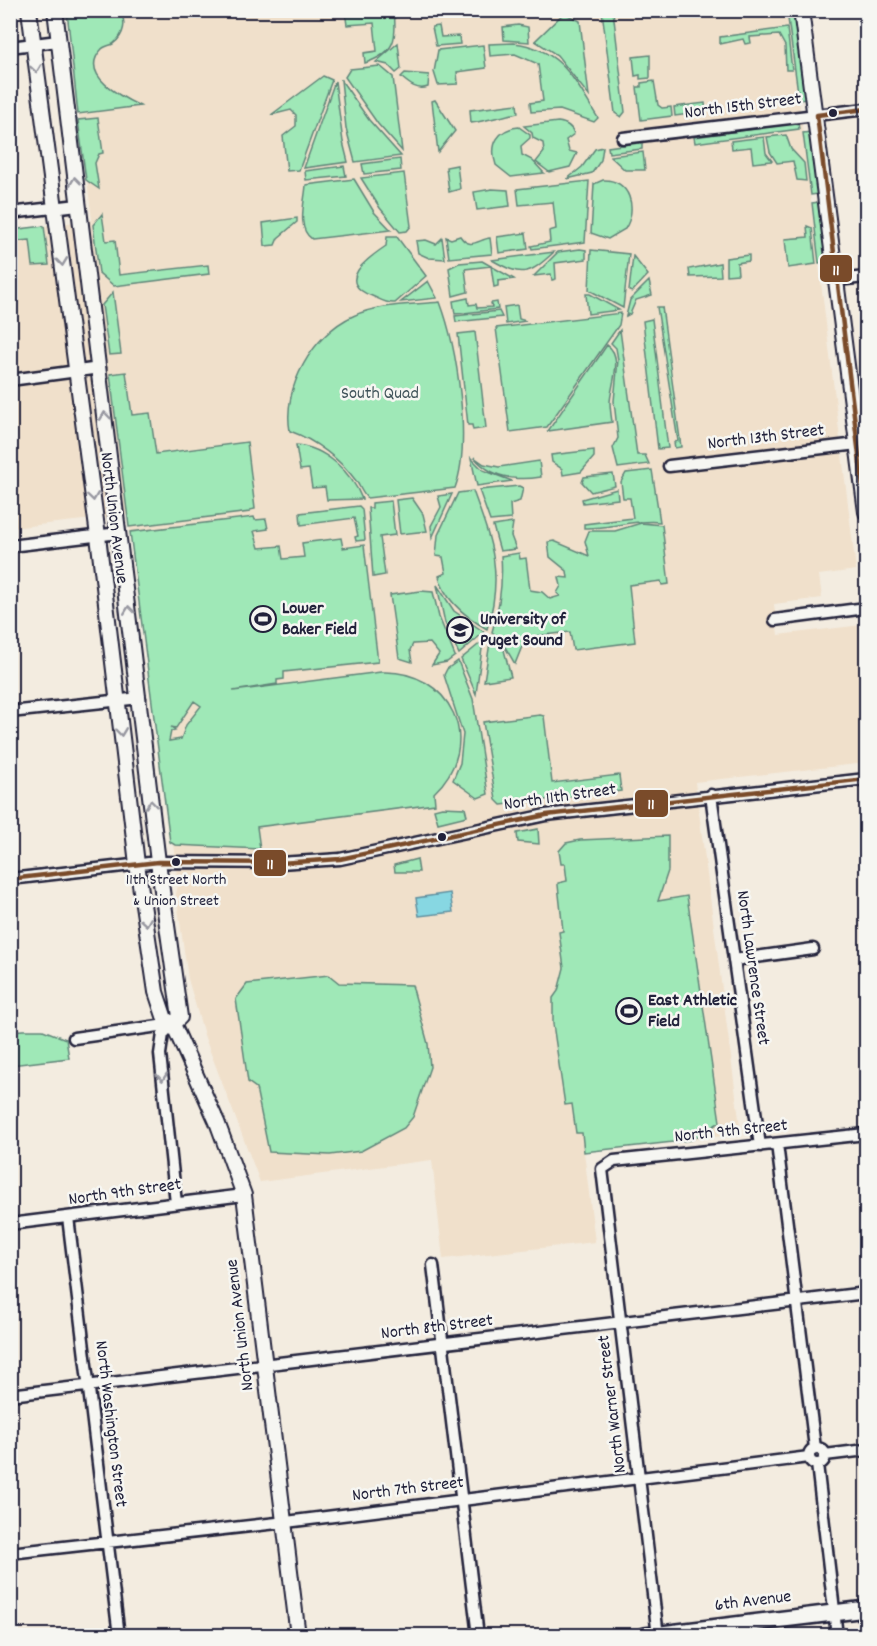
<svg xmlns="http://www.w3.org/2000/svg" width="877" height="1646" viewBox="0 0 877 1646" font-family="Dekko,sans-serif">
<style>
.built{fill:#f0e0cb}
.green{fill:#9fe8b7;stroke:#608579;stroke-width:1.5;fill-rule:evenodd}
.water{fill:#87d7e2;stroke:#5f8f9f;stroke-width:1.5}
.lines{fill:none;stroke-linecap:round;stroke-linejoin:round}
.street-casing{stroke:#22223b;stroke-width:15}
.secondary-casing{stroke:#22223b;stroke-width:18}
.primary-casing{stroke:#22223b;stroke-width:20}
.street{stroke:#f6f6f2;stroke-width:10}
.secondary{stroke:#f6f6f2;stroke-width:14}
.primary{stroke:#f6f6f2;stroke-width:15}
.bus-1-casing{stroke:#f6f6f2;stroke-width:9}
.bus-1{stroke:#7a4b2a;stroke-width:4.5}
.oneway{stroke:#9797a0}
.bus-dot{fill:#22223b;stroke:#f6f6f2;stroke-width:2}
.labels{text-anchor:middle;dominant-baseline:central;stroke-width:5;stroke-linejoin:round;paint-order:stroke}
.bus-label{font-size:16px;fill:#22223b;stroke:#f6f6f2}
.street-label{font-size:18px;fill:#22223b;stroke:#f6f6f2}
.park-label{font-size:18px;fill:#41545a;stroke:#f6f6f2}
.poi-label{font-size:18px;font-weight:bold;fill:#22223b;stroke:#f6f6f2;text-anchor:start}
.line-badge{stroke:#f6f6f2;stroke-width:2}
.badge-label{font-size:16px;text-anchor:middle;font-weight:bold;fill:#fff}
</style>
<rect width="100%" height="100%" fill="#f3ece0"/>
<filter id="ink" filterUnits="userSpaceOnUse"><feTurbulence type="fractalNoise" baseFrequency=".0167" numOctaves="2"/><feDisplacementMap in="SourceGraphic" scale="12" xChannelSelector="R" yChannelSelector="G"/><feConvolveMatrix kernelMatrix="1 2 1 2 8 2 1 2 1" color-interpolation-filters="sRGB"/></filter>
<g filter="url(#ink)">
<!-- built -->
<path class="built" d="M66,11H788L856,570L819,575L822,598L774,604L778,635L862,625L866,666V763L695,782L741,1134L584,1152L595,1242L443,1259L432,1160L260,1182L205,1038L188,979L176,894L178,885L173,844L169,835L128,515L11,528L10,230L92,220Z"/>
<!-- green -->
<path class="green" d="M67,11H121C126,22 125,35 113,44C109,46 104,46 101,50C78,75 123,98 140,106L78,114Z
M345,11H394C397,38 396,53 365,63L364,53L377,51L374,23L347,25Z
M602,11H613L625,112L621,117L615,113Z
M787,11H796L807,99L799,100Z
M564,13L580,21L589,96L557,55L535,41Z
M518,25L528,27L529,42L504,40L503,27Z
M439,26L441,37L459,36L460,44L436,46L432,27Z
M787,28L792,70H786L785,46L779,35L750,37L751,43L745,44L743,39L720,44V37Z
M398,43L401,69L396,73L388,65L376,62Z
M514,43C562,49 574,80 598,118L594,122L560,110L531,112L530,103L543,101L538,64L515,54L490,56L489,44Z
M483,45L486,68L457,72L458,84L438,85L434,72L438,50Z
M650,55V78L640,79V75L635,76L633,57Z
M380,66L393,77L402,151L378,124L345,77L350,69Z
M405,73L429,75L428,87C417,91 409,84 401,77Z
M323,76L332,80L299,170L287,171L283,136L296,126V115L291,110L271,115Z
M341,80L369,120L401,156L355,162L346,128Z
M335,81L343,142L348,162L304,168Z
M654,81L658,105L662,108L671,107L672,116L641,120L637,87H641V83Z
M435,100L455,131L438,152L432,101Z
M705,103L706,112L675,116L674,107Z
M517,104L518,113C500,116 488,121 471,123L470,110Z
M98,118L103,153L99,154L95,163L99,189L86,180L78,120Z
M558,122C566,123 572,126 574,134L566,140L569,151L577,153L570,167L549,172L536,162L544,152L543,143L533,138L532,133L524,126Z
M798,123L799,129L695,143L694,137Z
M519,127L530,135V138L521,146L522,155L532,160L544,173L511,177L496,165C489,144 498,129 519,127Z
M811,132L818,194L811,195L803,133Z
M786,135L791,149L804,163L806,181L797,180L793,161L777,163L770,152L767,137Z
M764,137L766,153L772,161L753,163L751,147L732,149L731,141Z
M642,142V149L609,153L608,147Z
M603,147L601,160L592,173L567,179L582,167L595,149Z
M643,152L645,170H625L610,156Z
M400,159L401,170L364,174L362,164Z
M457,165L460,189L449,192L446,167Z
M344,166L346,176L306,180L305,171Z
M404,173L411,226L407,231L400,232L380,208L361,178Z
M354,179L374,212L391,230L312,239C296,229 305,201 306,185Z
M603,180C630,179 638,209 625,229L608,239L591,233L594,184Z
M589,181L585,242L532,249L531,246L550,242L549,231L556,229L553,202L519,205L517,189Z
M492,189L508,190L510,206L477,210L474,192Z
M819,202L827,262L819,263L812,203Z
M102,214L106,241L115,240L119,275L208,265L209,274L114,286L99,273L93,225Z
M297,218V222L278,238L275,245L265,246L263,223Z
M44,226L49,265L33,266L30,240L18,241L17,236L11,237V230Z
M807,226L812,228L816,264L788,268L785,239L808,237Z
M526,233L528,249L499,253L497,237Z
M460,236C470,251 479,239 490,238L492,254L449,258L446,237L451,239Z
M387,237H397L426,276L395,303C385,304 380,299 372,296C334,282 368,258 386,246Z
M442,238L445,259L429,258L418,253L416,241L426,240L436,244Z
M580,249L586,250V259L555,263L556,279L552,280L551,274L534,276L558,252Z
M591,250L629,254L623,308L589,290Z
M554,252C528,276 522,277 492,260Z
M749,255V261L737,263L738,274L726,275V258Z
M633,256L648,275L632,292L629,291Z
M482,261L514,279L498,281V286L494,287L491,266L465,269L468,292L453,296L449,268L459,263Z
M720,263L721,276L690,277L689,269Z
M428,281L437,298L401,302Z
M649,281L652,295L636,300L630,314L626,316L630,300Z
M113,292L121,354L109,355L102,305Z
M586,294H590L619,310L588,314Z
M468,298L469,305L476,304L477,308L492,307L491,303L497,302L498,309L455,314L453,301Z
M440,302C457,347 472,442 455,488L367,498C362,493 360,487 357,482C341,460 315,440 290,431C282,388 313,334 353,316C378,304 412,305 440,302Z
M517,305L519,319L526,321L506,324L504,307Z
M657,307H662L681,447L675,448L674,442L678,441Z
M499,311L502,317L456,322L455,316Z
M621,313L619,325L547,427L510,432L496,328Z
M652,319L668,448L658,449L643,321Z
M620,330L637,455H645L649,464L618,468L613,448L618,438L614,401L618,360L616,348L611,343Z
M475,332L486,428L473,430L472,425H468L458,334Z
M607,345C624,356 611,385 610,402C610,408 611,415 612,422L548,431Z
M126,372L132,415L150,413L156,454L247,442L255,509L250,510V512L129,527L110,374Z
M296,445C325,447 352,473 362,499L327,500L325,487L312,488L309,469L300,470Z
M594,450V457L581,472L563,475L562,469L552,462L551,455Z
M474,457L484,464L499,467L539,461L541,477C517,481 491,478 474,457Z
M471,458L483,470L512,481L477,486Z
M652,470L660,522C634,519 610,529 584,528V524L633,518L630,498H623L621,482L626,473Z
M613,474L615,486L591,492L582,482L584,477Z
M519,486L523,488L520,501L510,504L511,519L490,521L479,490Z
M617,489L618,499L583,503L582,499Z
M473,491C492,543 504,574 487,629C466,617 444,600 439,576L446,573L443,557L436,556L438,535L458,493Z
M452,494L432,538L431,526L441,507L438,496Z
M412,498L423,514L427,531L400,534L396,500Z
M391,501L395,535L380,537L385,575L373,577L368,508H372V503Z
M359,506L362,509L365,540L356,541L355,537L358,536L354,518L301,525L300,513Z
M254,517L255,520L266,519L268,529L254,531L259,548L281,546L283,559L304,557L302,543L341,538L343,548L364,545L378,662L284,672V679L277,680V684L233,691L381,672C451,669 486,744 434,793L435,804L257,827L260,849L175,845L170,842L130,532ZM194,701L201,706L186,725L181,739L169,741L171,731L175,730L171,727L176,728Z
M513,523L511,536L516,549L500,551L493,526Z
M641,523L662,525L669,584L662,585L661,581L629,585L635,642L573,650L570,632L536,636V639L523,644L515,664L501,640L492,632C500,606 503,582 501,556L519,553L520,559L526,558L530,590L542,592L550,599L560,596L557,593L561,586L559,577L568,578L567,571L550,557L548,542L554,541L589,556L585,541L589,531H615Z
M437,585L454,611L484,632L459,654L445,623Z
M421,591L433,592L439,617L455,656L447,662L432,665L439,654L430,643L413,644L410,650L412,662L399,658L390,595Z
M491,636L504,650L511,677L484,681Z
M483,641L476,694L461,659Z
M458,661L473,699L488,794L478,798L453,780L460,763L463,734L444,675L447,669Z
M540,715L544,716L552,783L619,775L621,791L501,805L496,800L483,722Z
M442,807L465,808L467,816L438,823L434,809Z
M538,829L539,844L518,842L517,833Z
M668,836V871L658,901L687,896L720,1122L691,1140L584,1152L582,1133H576L572,1104L565,1105L553,1024V998L558,991L564,968L559,932L563,931L558,885V883L567,881L565,864H561L559,851L566,843L580,840Z
M417,859L419,872H395L394,865Z
M329,975L339,983L412,985L428,1044L430,1067L413,1117L404,1128L361,1151L330,1155L269,1152L256,1088L248,1082L236,999L247,984Z
M23,1030H43L66,1039L69,1058L11,1065V1031Z"/>
<!-- water -->
<path class="water" d="M450,893L453,912L419,916L416,898Z"/>
<g class="lines">
<defs>
<path id="street" d="M10,47L58,41
M623,138L866,109
M10,213L78,205
M837,280L866,277
M10,380L100,368
M669,466L866,443
M10,546L119,533
M775,620L866,608
M10,712L140,698
M711,795L760,1146
M10,879L158,862L280,863L340,859L546,815L866,779
M734,960L813,949
M173,1024L163,1034L160,1054L176,1203
M74,1038L173,1024
M777,1144L815,1448
M68,1217L119,1636
M10,1224L244,1195
M433,1265L478,1636
M10,1395L866,1293
M809 1456a8 8 0 1 1 16 0a8 8 0 1 1-16 0Z
M825,1455L866,1450
M817,1464L837,1636
M10,1553L286,1522L809,1457
M658,1636L602,1169L614,1161L866,1134"/>
<path id="secondary" d="M29,10L98,536L137,864L156,992L165,1019L173,1024L217,1122L244,1195L298,1636
M55,10L158,862L180,1017L173,1024
M801,10L866,512"/>
<path id="primary" d="M645,1636L866,1609"/>
</defs>
<!-- street casing -->
<use href="#street" class="street-casing"/>
<!-- secondary casing -->
<use href="#secondary" class="secondary-casing"/>
<!-- primary casing -->
<use href="#primary" class="primary-casing"/>
<!-- street -->
<use href="#street" class="street"/>
<!-- secondary -->
<use href="#secondary" class="secondary"/>
<!-- primary -->
<use href="#primary" class="primary"/>
<defs>
<path id="bus-1" d="M817,115L866,512
M817,115L866,109
M10,879L158,862L280,863L340,859L546,815L866,779"/>
</defs>
<!-- bus-1 casing -->
<use href="#bus-1" class="bus-1-casing"/>
<!-- bus-1 -->
<use href="#bus-1" class="bus-1"/>
</g>
<!-- one-way arrows -->
<defs><path id="oneway-chevron" d="M-2-3.5L2.5 0L-2 3.5" fill="none" stroke-width="1.6" stroke-linecap="round" stroke-linejoin="round" transform="scale(1.5)"/></defs>
<g class="oneway">
<use href="#oneway-chevron" transform="translate(36 69) rotate(82)"/>
<use href="#oneway-chevron" transform="translate(75 181) rotate(-97)"/>
<use href="#oneway-chevron" transform="translate(62 262) rotate(83)"/>
<use href="#oneway-chevron" transform="translate(105 416) rotate(-97)"/>
<use href="#oneway-chevron" transform="translate(93 497) rotate(82)"/>
<use href="#oneway-chevron" transform="translate(129 610) rotate(-97)"/>
<use href="#oneway-chevron" transform="translate(121 732) rotate(83)"/>
<use href="#oneway-chevron" transform="translate(151 804) rotate(-96)"/>
<use href="#oneway-chevron" transform="translate(146 922) rotate(81)"/>
<use href="#oneway-chevron" transform="translate(162 1077) rotate(84)"/>
</g>
</g>
<!-- icons -->
<defs>
<symbol id="stadium-ring" viewBox="-11 -11 22 22"><circle r="9.5" fill="#f6f6f2" stroke="#22223b" stroke-width="1.5"/><path d="M0-5a6.5 5 0 1 0 0 10a6.5 5 0 1 0 0-10ZM-3.5-1.8h7v3.6h-7Z" fill="#22223b"/></symbol>
<symbol id="university-ring" viewBox="-11 -11 22 22"><circle r="9.5" fill="#f6f6f2" stroke="#22223b" stroke-width="1.5"/><path d="M0-5L7-2L0 1L-7-2ZM-4 1L0 2.5L4 1V4Q0 6-4 4Z" fill="#22223b"/></symbol>
</defs>
<g fill-rule="evenodd">
<use href="#stadium-ring" x="248" y="604" width="30" height="30"/>
<use href="#university-ring" x="445" y="615" width="30" height="30"/>
<use href="#stadium-ring" x="614" y="996" width="30" height="30"/>
</g>
<!-- markers -->
<g class="bus-dot">
<circle cx="833" cy="113" r="5"/>
<circle cx="442" cy="837" r="5"/>
<circle cx="176" cy="862" r="5"/>
</g>
<g class="labels">
<!-- bus labels -->
<g class="bus-label">
<text x="176" y="880">11th Street North<tspan x="176" dy="21">&amp; Union Street</tspan></text>
</g>
<!-- street labels -->
<g class="street-label">
<text transform="translate(743 107) rotate(-7)">North 15th Street</text>
<text transform="translate(766 438) rotate(-7)">North 13th Street</text>
<text transform="translate(113 518) rotate(83)">North Union Avenue</text>
<text transform="translate(560 798) rotate(-8)">North 11th Street</text>
<text transform="translate(752 968) rotate(82)">North Lawrence Street</text>
<text transform="translate(731 1132) rotate(-6)">North 9th Street</text>
<text transform="translate(125 1193) rotate(-8)">North 9th Street</text>
<text transform="translate(241 1325) rotate(-97)">North Union Avenue</text>
<text transform="translate(437 1328) rotate(-7)">North 8th Street</text>
<text transform="translate(613 1404) rotate(-97)">North Warner Street</text>
<text transform="translate(110 1424) rotate(83)">North Washington Street</text>
<text transform="translate(408 1490) rotate(-7)">North 7th Street</text>
<text transform="translate(753 1602) rotate(-7)">6th Avenue</text>
</g>
<!-- park labels -->
<g class="park-label">
<text x="380" y="394">South Quad</text>
</g>
<!-- poi labels -->
<g class="poi-label">
<text x="282" y="609">Lower<tspan x="282" dy="21">Baker Field</tspan></text>
<text x="480" y="620">University of<tspan x="480" dy="21">Puget Sound</tspan></text>
<text x="648" y="1001">East Athletic<tspan x="648" dy="21">Field</tspan></text>
</g>
</g>
<g class="line-badge">
<rect x="819" y="254" width="34" height="29" rx="6" fill="#7a4b2a"/>
<rect x="634" y="789" width="35" height="29" rx="6" fill="#7a4b2a"/>
<rect x="253" y="849" width="34" height="28" rx="6" fill="#7a4b2a"/>
</g>
<g class="badge-label">
<text x="836" y="275">11</text>
<text x="651" y="809">11</text>
<text x="270" y="869">11</text>
</g>
<!-- margin -->
<rect width="877" height="1646" fill="none" stroke="#f6f6f2" stroke-width="36"/>
<rect x="18" y="18" width="841" height="1610" fill="none" stroke="#22223b" stroke-width="2" filter="url(#ink)"/>
</svg>
